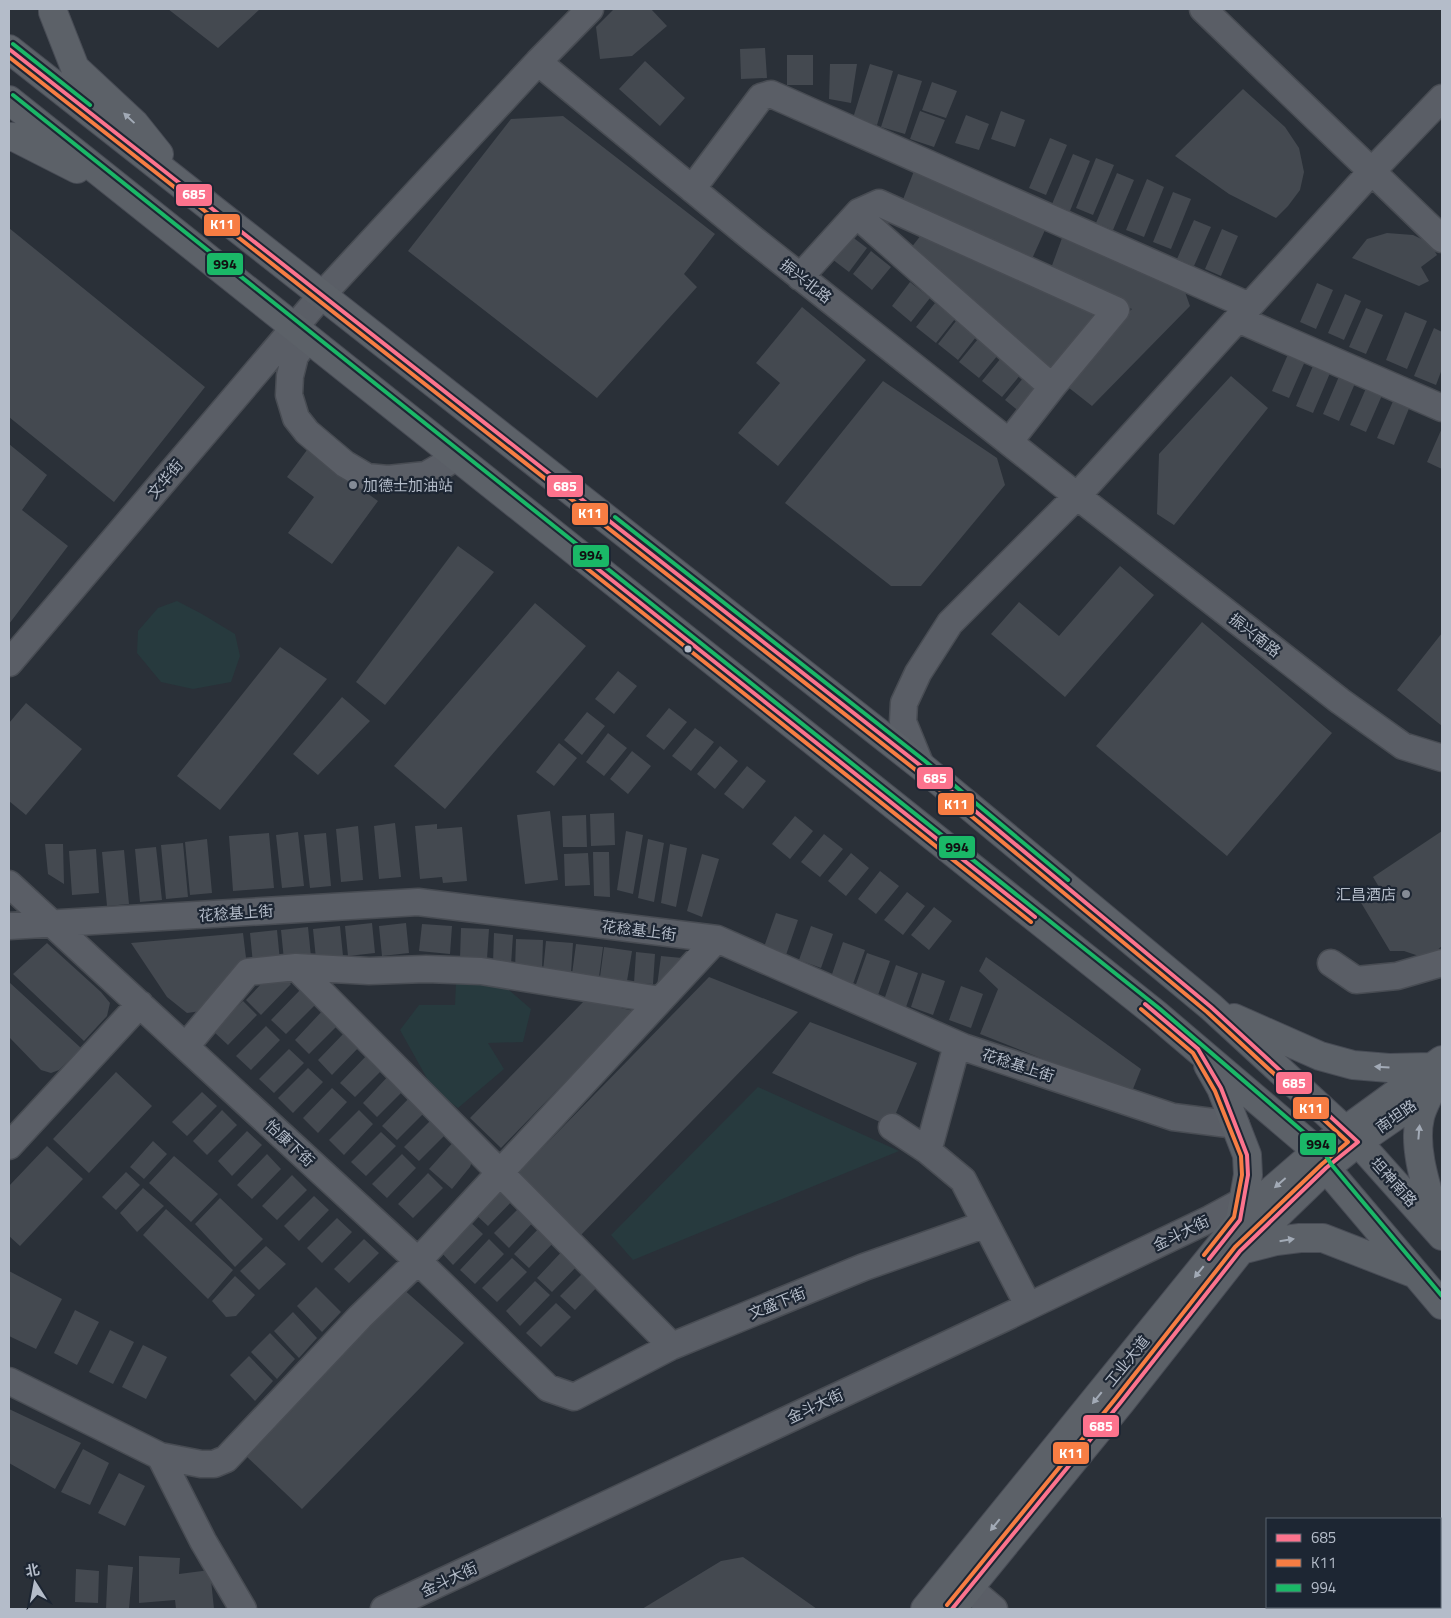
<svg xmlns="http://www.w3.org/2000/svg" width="1451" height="1618" viewBox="0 0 1451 1618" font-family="'Titillium Web','Noto Sans SC',sans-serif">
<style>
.green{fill:#273a3e}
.building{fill:#444950}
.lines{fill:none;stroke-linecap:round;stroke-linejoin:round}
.minor-casing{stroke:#484c53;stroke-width:29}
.major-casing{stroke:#484c55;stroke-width:30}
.minor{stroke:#5a5e66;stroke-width:26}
.major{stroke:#5c6168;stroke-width:28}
.bus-1-casing{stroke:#1d2633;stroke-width:8}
.bus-2-casing{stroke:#1d2633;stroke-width:8}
.bus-3-casing{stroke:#1d2633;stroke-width:8}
.bus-1{stroke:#fc738d;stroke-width:4}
.bus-2{stroke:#f77d43;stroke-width:4}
.bus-3{stroke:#1ab867;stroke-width:4}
.oneway{fill:#a2aab6}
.poi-dot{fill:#848b96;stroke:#1d2633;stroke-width:2}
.bus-dot{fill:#b4bcc9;stroke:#1d2633;stroke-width:2}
.labels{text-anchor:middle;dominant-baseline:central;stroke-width:4.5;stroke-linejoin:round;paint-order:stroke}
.street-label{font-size:15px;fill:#b4bcc9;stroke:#1d2633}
.poi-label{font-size:15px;fill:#b4bcc9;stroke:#1d2633;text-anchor:start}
.line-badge{stroke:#1d2633;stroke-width:2}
.badge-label{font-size:14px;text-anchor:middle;font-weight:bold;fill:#fff}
.pale-badge-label{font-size:14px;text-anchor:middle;font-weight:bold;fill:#111}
</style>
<rect width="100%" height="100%" fill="#2a3038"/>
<!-- green -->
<path class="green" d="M177,601L202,614L235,634L240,656L231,682L193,689L161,682L137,653L138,631L158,608Z
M456,983L502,984L531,1009L523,1042L488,1043L504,1069L458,1108L433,1089L400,1030L419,1005H455Z
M758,1087L899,1151L633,1260L611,1235Z"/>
<!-- building -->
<path class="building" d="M168,9H260L218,48Z
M614,9H651L667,26L632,56L600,59L596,27Z
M765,48L767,78L741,79L740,49Z
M787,55H813V85H787Z
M645,61L685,98L660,126L619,89Z
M830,64H857L851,103L829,99Z
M870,64L893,71L877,125L853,118Z
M898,74L922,81L905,134L881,127Z
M932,82L957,91L946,118L922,110Z
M1243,89L1285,127L1299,148L1304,172L1300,190L1288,206L1276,218L1229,194L1175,156Z
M920,111L945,120L934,147L910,139Z
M1001,111L1025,120L1015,147L991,139Z
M966,115L989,124L979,150L955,143Z
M563,116L715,234L684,274L697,287L597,398L408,251L511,119Z
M1050,138L1067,145L1046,195L1029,188Z
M1073,154L1090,161L1070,211L1052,204Z
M1096,158L1114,165L1093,215L1076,208Z
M914,171L1045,230L1031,261L902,202Z
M1117,173L1134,180L1113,230L1096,223Z
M1147,179L1164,187L1144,237L1126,230Z
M1173,192L1191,199L1171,249L1153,242Z
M1194,220L1211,227L1194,266L1177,259Z
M9,228L205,387L114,502L9,417Z
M1222,229L1238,236L1221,276L1205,269Z
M925,230L1100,309L1049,375L907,253Z
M847,233L867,248L849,272L828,256Z
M1387,233L1413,235L1430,243L1437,255L1421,267L1429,281L1419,286L1352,258L1367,239Z
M1062,238L1185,292L1190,306L1092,406L1059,380L1132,309L1050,271Z
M871,251L891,267L872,290L853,274Z
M910,282L930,298L911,322L892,306Z
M1317,283L1333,290L1316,329L1300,322Z
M1345,294L1361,301L1344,340L1328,333Z
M935,303L955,319L936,343L916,327Z
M802,307L866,360L778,466L738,433L780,383L756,363Z
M1366,308L1383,315L1366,354L1349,347Z
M1405,312L1427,321L1407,369L1386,360Z
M956,321L976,337L958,360L938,344Z
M1434,328L1442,332V369L1436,385L1414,376Z
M978,339L998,355L979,378L959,362Z
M1289,352L1306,359L1289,398L1272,391Z
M1001,358L1021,374L1002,397L982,381Z
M1313,366L1330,373L1313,413L1296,406Z
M1340,374L1356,381L1339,421L1323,414Z
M1231,376L1268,408L1174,525L1157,514L1159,454Z
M1024,377L1044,392L1025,416L1005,400Z
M883,381L997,458L1005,485L921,586H891L785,503Z
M1367,386L1383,393L1366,432L1350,425Z
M1394,399L1410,406L1394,445L1377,438Z
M1442,428V469L1427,462Z
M9,444L47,475L22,510L68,546L9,624Z
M307,450L378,501L332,564L288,533L314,497L287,477Z
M458,546L494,572L385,705L356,682Z
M1120,566L1154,595L1065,697L991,634L1019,602L1059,636Z
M535,603L586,646L445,809L394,766Z
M1202,622L1332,733L1227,856L1096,746Z
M1442,633V726L1397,690Z
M280,647L327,679L220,810L177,776Z
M618,671L637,686L614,714L595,699Z
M342,697L370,721L318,775L293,754Z
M26,703L82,749L26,815L9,801V723Z
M669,708L687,722L664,750L646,736Z
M587,712L605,726L582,755L564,740Z
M695,728L714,742L691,771L672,756Z
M608,733L627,748L604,776L586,762Z
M559,743L577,758L554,786L536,772Z
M720,746L738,761L715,789L697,774Z
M632,751L651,766L628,794L610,779Z
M747,766L766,781L743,809L724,794Z
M550,811L558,880L525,884L517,815Z
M614,813L615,845L591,846L590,814Z
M586,815L587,847H563L562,816Z
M795,816L813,831L790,859L772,844Z
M395,823L401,877L379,879L374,826Z
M437,824V829L462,827L467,881L443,883L442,877L420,879L415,826Z
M358,826L363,880L341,882L336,829Z
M626,831L643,835L633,894L617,890Z
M1442,831V946L1434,953L1419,956L1404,951H1390L1360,901L1379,887L1373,877Z
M298,832L304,886L282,888L276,835Z
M269,833L274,888L233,891L229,836Z
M326,833L331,886L310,888L304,835Z
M824,834L843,849L820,877L801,862Z
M207,839L212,893L190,895L185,842Z
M648,839L664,843L654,902L638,898Z
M183,843L188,897L166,899L161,845Z
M45,844H63L64,884L48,874Z
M670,844L687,848L676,907L661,903Z
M156,847L162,900L140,902L135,849Z
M96,849L99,893L72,895L69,851Z
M124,850L129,904L107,906L102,852Z
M593,852H609L610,897L594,896Z
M588,853L590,885L565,886L564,854Z
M851,853L869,868L846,896L828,881Z
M702,854L719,859L702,917L687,911Z
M880,871L899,886L876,914L858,899Z
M907,892L925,906L903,935L884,920Z
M934,907L952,921L929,950L911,935Z
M776,913L798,920L786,955L764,947Z
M372,923L375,953L348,956L345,926Z
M406,923L409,953L382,956L379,926Z
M422,924L452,926L450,954L419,951Z
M340,926L343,956L316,959L313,929Z
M811,926L833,934L821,968L799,960Z
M308,927L311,957L284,960L281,930Z
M461,928L489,929L487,959L460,958Z
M277,930L280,961L253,964L250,933Z
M243,933L247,966L208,1010L187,1013L167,997L131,943Z
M494,933L513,935L511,965L493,963Z
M516,939L543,940L542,970L515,969Z
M546,941L573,943L571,973L543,971Z
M843,942L865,950L853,984L831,977Z
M47,943L101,992L110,1003L107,1016L84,1041L13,974Z
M576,944L603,947L599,977L572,974Z
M604,947L632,951L627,981L600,977Z
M636,952L655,954L653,984L634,983Z
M867,953L890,961L878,995L855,987Z
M661,956L693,959L657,986Z
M986,957L1141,1069L1131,1094L980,1034L998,989L979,971Z
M896,965L918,973L906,1007L884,1000Z
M922,973L945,981L933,1015L911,1007Z
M282,976L291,984L261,1015L246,1000L263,982Z
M709,977L798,1012L580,1236L516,1175Z
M9,982L81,1048L59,1070L51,1073L41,1070L9,1037Z
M961,986L983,994L971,1028L949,1020Z
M301,989L316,1004L286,1034L271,1020Z
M585,1000L634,1011L501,1148L470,1118Z
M243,1001L257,1015L228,1045L213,1031Z
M324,1009L339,1024L309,1054L295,1040Z
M810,1022L917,1063L896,1113L880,1122L772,1073Z
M266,1026L280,1040L251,1070L236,1056Z
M347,1030L362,1044L332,1075L318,1060Z
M289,1049L304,1063L274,1093L259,1079Z
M370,1052L385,1067L355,1097L340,1083Z
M308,1068L323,1082L293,1113L278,1098Z
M116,1072L152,1106L89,1173L53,1139Z
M392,1072L407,1087L377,1117L363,1103Z
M332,1088L347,1102L318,1133L303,1118Z
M202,1092L217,1106L187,1136L172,1122Z
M412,1095L427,1110L397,1140L382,1126Z
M222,1110L237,1125L207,1155L193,1141Z
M359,1110L373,1124L344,1155L329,1140Z
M434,1117L449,1131L419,1161L404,1147Z
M247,1131L262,1145L232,1176L218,1161Z
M381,1132L396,1146L366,1176L351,1162Z
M456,1139L473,1159L470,1167L452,1189L429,1169Z
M153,1141L167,1154L144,1179L130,1167Z
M47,1146L83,1179L20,1246L9,1236V1186Z
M267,1154L281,1169L252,1199L237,1185Z
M402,1154L416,1168L387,1198L372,1184Z
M174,1156L218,1194L191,1222L149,1183Z
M126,1172L140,1185L116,1210L102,1197Z
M428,1173L443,1188L413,1218L398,1204Z
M292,1175L307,1190L277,1220L262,1206Z
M503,1181L517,1196L488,1226L473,1212Z
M143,1188L164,1206L137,1232L120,1213Z
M314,1196L329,1210L299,1241L284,1226Z
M220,1198L263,1239L235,1267L195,1224Z
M524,1203L538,1217L509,1248L494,1233Z
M166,1209L233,1270L208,1299L143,1235Z
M337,1218L352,1232L322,1263L307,1248Z
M468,1220L483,1234L453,1265L439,1250Z
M544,1223L558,1238L529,1268L514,1254Z
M364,1239L379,1253L349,1283L334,1269Z
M489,1239L504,1254L475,1284L460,1270Z
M266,1246L286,1264L259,1290L240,1271Z
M566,1247L581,1262L552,1292L537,1278Z
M512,1258L527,1272L497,1302L482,1288Z
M590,1266L604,1280L575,1310L560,1296Z
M9,1271L62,1299L36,1349L9,1336Z
M235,1276L255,1295L236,1316L226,1317L212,1301Z
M535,1281L550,1295L520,1326L506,1311Z
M316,1287L341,1312L322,1332L297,1306Z
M402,1288L464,1343L302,1509L244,1454Z
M556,1303L571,1317L541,1347L526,1333Z
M75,1310L99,1322L77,1365L54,1353Z
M293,1312L317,1338L299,1358L274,1331Z
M110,1330L134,1342L113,1384L89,1372Z
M270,1333L295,1359L277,1379L251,1352Z
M143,1345L167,1357L146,1399L122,1387Z
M249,1356L273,1381L255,1401L230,1375Z
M9,1409L81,1443L55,1489L9,1463Z
M83,1449L109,1463L90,1505L61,1492Z
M119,1473L145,1486L125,1526L98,1513Z
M139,1556L180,1558L179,1574L210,1570L214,1609H176L175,1600L139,1603Z
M743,1557L817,1609H642L721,1561Z
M108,1565L133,1567L129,1608L106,1609Z
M76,1569L99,1571L98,1603L75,1602Z"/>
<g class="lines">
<defs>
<path id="minor" d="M1203,9L1442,239
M538,62L753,239L1077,496L1340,701L1403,746L1442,758
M692,189L761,97L771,94L1249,306
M800,277L859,212
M1238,319L1442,408
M308,338L295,356L290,376L289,395L296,418L307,432L345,464L367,477L388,479L426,475L457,457
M1009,442L1052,387L867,224L859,212L879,203L1116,310L1052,387
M9,663L322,295L538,62L590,9
M921,766L903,722L904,703L918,673L950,623L1077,496L1372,171L1442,98
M9,884L418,1261L548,1388L574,1397L672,1346L864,1267L986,1224
M9,926L418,902L717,939L963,1047L1173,1117L1236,1125
M1331,963L1356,980L1397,976L1442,963
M296,967L672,1346
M186,1046L248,972L296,967L369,971L426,969L481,971L660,1000
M892,1127L928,1151L963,1180L1028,1305
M9,1146L140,1004
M928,1151L957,1045
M9,1381L160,1456L203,1541L243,1609
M160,1456L201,1464H214L226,1459L360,1317L418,1261L717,939
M969,1588L994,1609
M384,1609L1002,1319L1210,1219L1245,1200"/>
<path id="major" d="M53,9V12L75,68L135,124L159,154
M9,49L921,766L1211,1007L1358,1142L1442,1236
M9,100L1156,1014L1317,1151L1326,1168L1442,1305
M9,137H14L77,169
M1234,1018L1320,1056L1353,1065L1389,1068L1431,1067
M1208,1065L1221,1088L1247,1155L1248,1175L1240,1220
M1430,1092C1427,1100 1422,1108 1420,1117C1412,1150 1429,1194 1438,1227
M1241,1250L1276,1241L1300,1238H1323L1413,1273
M925,1609L1249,1210L1317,1151L1442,1060
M952,1609L1121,1402L1240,1251L1326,1168L1358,1142L1442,1084"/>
</defs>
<!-- minor casing -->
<use href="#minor" class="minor-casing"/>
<!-- major casing -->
<use href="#major" class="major-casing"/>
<!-- minor -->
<use href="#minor" class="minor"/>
<!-- major -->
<use href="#major" class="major"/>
<defs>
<path id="bus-1" d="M9,49L921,766L1211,1007L1358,1142L1326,1168L1240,1251L1121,1402L952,1609
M584,558L1035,917
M1145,1004L1198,1049L1221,1088L1247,1155L1248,1175L1240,1220L1209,1259"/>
<path id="bus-2" d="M9,57L917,771L1207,1012L1348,1142L1322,1164L1235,1247L1116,1398L947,1605
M580,563L1031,922
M1141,1009L1193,1053L1215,1091L1241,1156L1242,1175L1234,1217L1204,1255"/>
<path id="bus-3" d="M13,44L90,105
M13,95L1160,1009L1321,1147L1331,1164L1442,1296
M615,517L925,761L1068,880"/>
</defs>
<!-- bus-1 casing -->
<use href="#bus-1" class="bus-1-casing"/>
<!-- bus-2 casing -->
<use href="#bus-2" class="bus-2-casing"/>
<!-- bus-3 casing -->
<use href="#bus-3" class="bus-3-casing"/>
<!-- bus-1 -->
<use href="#bus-1" class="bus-1"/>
<!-- bus-2 -->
<use href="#bus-2" class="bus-2"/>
<!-- bus-3 -->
<use href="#bus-3" class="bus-3"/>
</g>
<!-- one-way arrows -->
<defs><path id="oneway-solid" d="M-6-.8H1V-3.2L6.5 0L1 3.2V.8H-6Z" transform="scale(1.25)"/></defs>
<g class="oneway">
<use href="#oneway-solid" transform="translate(129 118) rotate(-137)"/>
<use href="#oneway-solid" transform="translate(1382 1067) rotate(-176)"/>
<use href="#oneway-solid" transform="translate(1419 1132) rotate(-85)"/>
<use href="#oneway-solid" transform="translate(1280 1183) rotate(139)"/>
<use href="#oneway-solid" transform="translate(1287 1240) rotate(-9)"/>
<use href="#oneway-solid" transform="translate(1199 1272) rotate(129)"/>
<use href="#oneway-solid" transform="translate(1097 1398) rotate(129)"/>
<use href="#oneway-solid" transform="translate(995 1525) rotate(129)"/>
</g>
<!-- markers -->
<g class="poi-dot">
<circle cx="353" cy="485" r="5"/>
<circle cx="1406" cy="894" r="5"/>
</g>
<circle class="bus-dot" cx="688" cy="649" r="4.5"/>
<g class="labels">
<!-- street labels -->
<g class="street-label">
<text transform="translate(806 281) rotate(38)">振兴北路</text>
<text transform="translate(165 479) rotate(-50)">文华街</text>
<text transform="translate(1255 635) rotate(38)">振兴南路</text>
<text transform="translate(236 913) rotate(-4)">花稔基上街</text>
<text transform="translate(639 930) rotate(7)">花稔基上街</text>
<text transform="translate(1018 1065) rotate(18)">花稔基上街</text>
<text transform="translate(1396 1116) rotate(-35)">南坦路</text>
<text transform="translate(290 1143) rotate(43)">怡康下街</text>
<text transform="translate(1394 1182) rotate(48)">坦神南路</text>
<text transform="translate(1181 1233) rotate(-26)">金斗大街</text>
<text transform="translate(777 1303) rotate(-22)">文盛下街</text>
<text transform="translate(1127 1361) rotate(-51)">工业大道</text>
<text transform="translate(815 1406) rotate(-25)">金斗大街</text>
<text transform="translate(449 1579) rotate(-25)">金斗大街</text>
</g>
<!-- poi labels -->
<g class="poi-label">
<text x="363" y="485">加德士加油站</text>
<text x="1396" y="894" text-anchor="end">汇昌酒店</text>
</g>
</g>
<g class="line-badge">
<rect x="175" y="183" width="38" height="24" rx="5" fill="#fc738d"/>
<rect x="203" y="213" width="38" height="24" rx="5" fill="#f77d43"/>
<rect x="206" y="252" width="38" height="24" rx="5" fill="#1ab867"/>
<rect x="546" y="474" width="38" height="24" rx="5" fill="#fc738d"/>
<rect x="571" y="502" width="38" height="24" rx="5" fill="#f77d43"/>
<rect x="572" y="544" width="38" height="24" rx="5" fill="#1ab867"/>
<rect x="916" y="766" width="38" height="24" rx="5" fill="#fc738d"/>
<rect x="937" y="792" width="38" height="24" rx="5" fill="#f77d43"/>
<rect x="938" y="835" width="38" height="24" rx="5" fill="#1ab867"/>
<rect x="1275" y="1071" width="38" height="24" rx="5" fill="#fc738d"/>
<rect x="1292" y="1096" width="38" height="24" rx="5" fill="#f77d43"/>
<rect x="1299" y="1132" width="38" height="24" rx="5" fill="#1ab867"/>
<rect x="1082" y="1414" width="38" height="24" rx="5" fill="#fc738d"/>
<rect x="1052" y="1441" width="38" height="24" rx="5" fill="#f77d43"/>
</g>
<g class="badge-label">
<text x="194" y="199">685</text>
<text x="222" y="229">K11</text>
<text x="565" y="491">685</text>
<text x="590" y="518">K11</text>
<text x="935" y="783">685</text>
<text x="956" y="809">K11</text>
<text x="1294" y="1088">685</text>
<text x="1311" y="1113">K11</text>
<text x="1101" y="1431">685</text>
<text x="1071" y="1458">K11</text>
</g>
<g class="pale-badge-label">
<text x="225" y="269">994</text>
<text x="591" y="560">994</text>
<text x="957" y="852">994</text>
<text x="1318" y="1149">994</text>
</g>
<!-- border -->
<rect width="1451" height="1618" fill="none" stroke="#b4bcc9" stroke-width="20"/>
<!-- legend -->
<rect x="1266" y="1518" width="175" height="90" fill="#1d2633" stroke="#59626f"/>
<rect x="1276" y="1534" width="25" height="8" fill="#fc738d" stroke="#59626f"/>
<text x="1311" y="1543" font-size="15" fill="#b4bcc9">685</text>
<rect x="1276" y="1559" width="25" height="8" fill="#f77d43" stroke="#59626f"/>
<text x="1311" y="1568" font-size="15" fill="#b4bcc9">K11</text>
<rect x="1276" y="1584" width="25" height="8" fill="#1ab867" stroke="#59626f"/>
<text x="1311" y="1593" font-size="15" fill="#b4bcc9">994</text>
<!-- north arrow -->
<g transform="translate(35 1583) rotate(349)" stroke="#1d2633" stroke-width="4" paint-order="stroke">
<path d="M0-4L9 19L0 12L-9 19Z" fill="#b4bcc9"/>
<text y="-8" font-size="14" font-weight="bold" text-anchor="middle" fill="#b4bcc9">北</text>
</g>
</svg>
